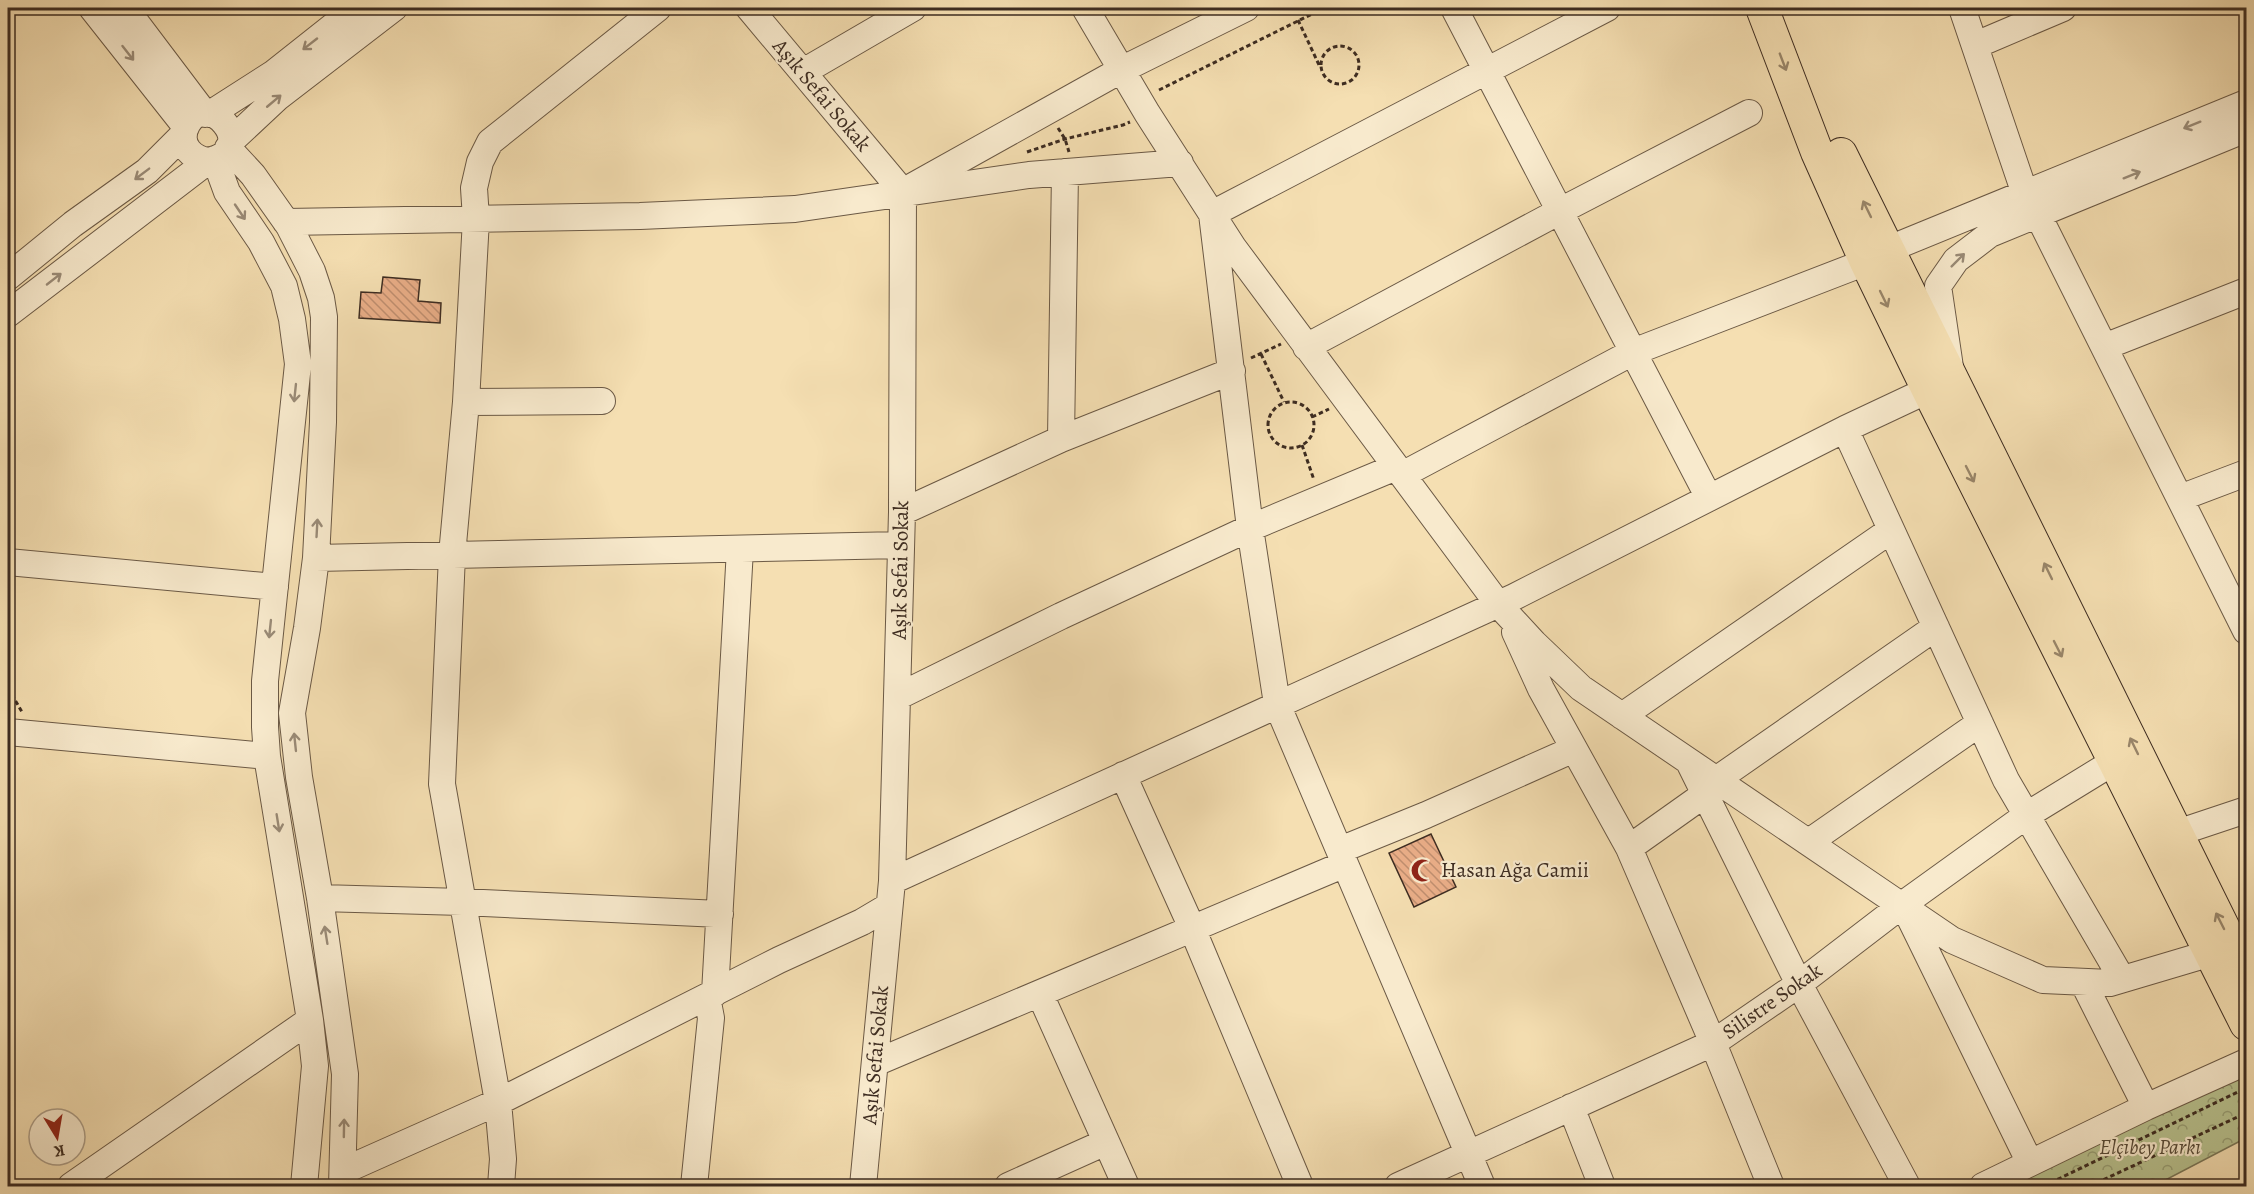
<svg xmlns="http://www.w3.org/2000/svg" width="2254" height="1194" viewBox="0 0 2254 1194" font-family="Alegreya,serif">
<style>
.park{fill:url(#park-crowns);stroke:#7a7758;stroke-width:1.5}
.building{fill:url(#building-back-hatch);stroke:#3d2c21;stroke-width:1.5}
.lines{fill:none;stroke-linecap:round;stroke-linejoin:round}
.minor-casing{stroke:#6b5945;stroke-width:28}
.major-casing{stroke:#3d2c21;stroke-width:34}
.path{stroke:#3d2c21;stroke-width:3;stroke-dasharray:4.5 3;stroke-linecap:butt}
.minor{stroke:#f8eacd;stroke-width:26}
.major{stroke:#f5dfb2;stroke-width:32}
.oneway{stroke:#9a8b77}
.oneway2{stroke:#99866a}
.labels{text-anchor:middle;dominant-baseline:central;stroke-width:4.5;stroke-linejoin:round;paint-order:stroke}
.street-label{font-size:21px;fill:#3d2c21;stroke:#f8eacd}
.poi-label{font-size:21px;fill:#3d2c21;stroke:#f8eacd;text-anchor:start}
.park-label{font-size:21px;font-style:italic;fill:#564a37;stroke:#f8eacd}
</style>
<defs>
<pattern id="park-crowns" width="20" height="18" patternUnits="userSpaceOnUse" patternTransform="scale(1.5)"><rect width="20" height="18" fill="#b8c28f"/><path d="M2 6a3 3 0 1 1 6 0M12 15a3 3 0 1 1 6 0" fill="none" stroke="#979e74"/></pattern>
<pattern id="building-back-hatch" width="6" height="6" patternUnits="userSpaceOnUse" patternTransform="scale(1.5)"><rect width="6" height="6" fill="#eaae88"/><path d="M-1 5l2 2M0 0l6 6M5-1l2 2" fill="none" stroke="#bf8e6f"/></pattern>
</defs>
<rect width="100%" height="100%" fill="#f5dfb2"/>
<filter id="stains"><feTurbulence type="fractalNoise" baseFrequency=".00333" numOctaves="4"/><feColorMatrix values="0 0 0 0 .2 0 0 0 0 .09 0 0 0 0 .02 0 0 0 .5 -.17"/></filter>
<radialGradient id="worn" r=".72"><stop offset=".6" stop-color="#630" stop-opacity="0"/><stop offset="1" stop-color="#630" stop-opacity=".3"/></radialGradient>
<!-- park -->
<path class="park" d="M2246,1062V1138L2154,1186H1983Z"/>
<!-- building -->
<path class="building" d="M383,277L420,280L418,301L441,303L440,323L359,318L361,292L381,293Z
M1431,834L1456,887L1414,907L1389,853Z"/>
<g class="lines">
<defs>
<path id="minor" d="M92,8L186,127
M125,8L205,114
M749,8L903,192L902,512L892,881L863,1186
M1085,8L1147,113L1233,247L1498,604L1534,643L1581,688L1952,940L2043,980L2110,983L2211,953
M1454,8L1709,498
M1962,8L2025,194
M1976,45L2063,8
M803,72L913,8
M210,114L274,73L356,8
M231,141L277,98L394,8
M228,148L253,175L289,226L312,271L321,298L324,317L323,422L316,558L307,628L292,713L299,777L320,898L345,1074L342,1186
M215,159L227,192L261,242L284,286L292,319L298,364L265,681V727L267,756L310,1020L315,1066L304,1186
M913,186L1121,70L1246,8
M2037,213L2246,631
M286,222L640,216L795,209L1029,175L1180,163
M1872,256L2246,103
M8,277L73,224L147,171L184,134
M8,314L208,161C264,150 204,82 185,129C179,146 193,159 208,161
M1306,347L1560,211L1749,113
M2104,347L2246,291
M466,402L602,401
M1845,429L2006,780L2122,979
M1061,439L1065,172
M1402,475L1633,352L1866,262
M2180,498L2246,473
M902,512L1061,439L1232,371
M316,558L901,545
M8,562L275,587
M1515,632L1541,689L1629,848L1713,1043L1771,1186
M897,697L1061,616L1250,528L1396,467
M1622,716L1891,530
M8,732L267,756
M1689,762L1799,984L1907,1186
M1123,775L1192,928L1300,1186
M2177,833L2246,810
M1809,842L1980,723
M1629,848L1705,794L1716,780L1936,627
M1340,850L1426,815L1574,749
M892,881L1514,597L1845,429L1928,390L1951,374L1938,286L1956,260L1990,234L2246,129
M320,898L462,902L720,914
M1906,910L2030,1163
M2083,982L2146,1107
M715,993L740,549
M1040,994L1126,1186
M875,1063L1345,864
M1571,1107L1602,1186
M343,1171L498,1102L779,960L862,922L889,906
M71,1186L310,1020
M501,1186L503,1159L498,1102L442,784L452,555L466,402L476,219L474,188L480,162L490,142L658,8
M694,1186L711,1018L707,997
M1008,1186L1106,1142
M1398,1186L1713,1043L1799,984L1902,905L2027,815L2115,761
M1482,1186L1277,704L1250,528L1212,214L1607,8
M1983,1186L2146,1107L2246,1062"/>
<path id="major" d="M1762,8L1817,152L1866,262L1928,390L2246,1024
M1841,154L2246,973"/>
</defs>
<!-- minor casing -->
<use href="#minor" class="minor-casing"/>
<!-- major casing -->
<use href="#major" class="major-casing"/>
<!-- path -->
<path class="path" d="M1298,20L1320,67
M1321 65a19 19 0 1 1 38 0a19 19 0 1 1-38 0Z
M1159,90L1324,8
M1058,128L1065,139L1069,152
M1027,152L1065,139L1123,125L1130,122
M1261,354L1284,402
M1251,358L1281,344
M1268 425a23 23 0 1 1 46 0a23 23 0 1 1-46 0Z
M1312,417L1329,409
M1302,445L1314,480
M8,688L22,712
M2044,1186L2246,1088
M2090,1186L2246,1113"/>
<!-- minor -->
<use href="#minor" class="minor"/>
<!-- major -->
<use href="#major" class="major"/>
</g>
<!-- one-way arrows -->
<defs><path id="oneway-shaft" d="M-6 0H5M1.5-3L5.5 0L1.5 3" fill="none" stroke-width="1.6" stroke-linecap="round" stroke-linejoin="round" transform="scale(1.5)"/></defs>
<g class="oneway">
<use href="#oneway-shaft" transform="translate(310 44) rotate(142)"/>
<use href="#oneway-shaft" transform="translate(128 53) rotate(52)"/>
<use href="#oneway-shaft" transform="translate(274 101) rotate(-40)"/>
<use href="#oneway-shaft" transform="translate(2192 125) rotate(158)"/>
<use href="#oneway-shaft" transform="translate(142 174) rotate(143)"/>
<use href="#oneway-shaft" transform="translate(2132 175) rotate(-22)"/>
<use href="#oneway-shaft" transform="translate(240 212) rotate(56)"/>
<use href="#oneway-shaft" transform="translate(1958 260) rotate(-45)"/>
<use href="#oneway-shaft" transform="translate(54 279) rotate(-38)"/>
<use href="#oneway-shaft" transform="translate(295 393) rotate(96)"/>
<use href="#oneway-shaft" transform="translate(317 528) rotate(-87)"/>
<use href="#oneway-shaft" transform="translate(270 629) rotate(96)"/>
<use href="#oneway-shaft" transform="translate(295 742) rotate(-96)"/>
<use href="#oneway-shaft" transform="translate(278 823) rotate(81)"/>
<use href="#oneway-shaft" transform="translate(326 935) rotate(-99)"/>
<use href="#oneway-shaft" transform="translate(344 1128) rotate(-89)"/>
</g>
<g class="oneway2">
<use href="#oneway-shaft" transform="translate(1783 62) rotate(69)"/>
<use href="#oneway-shaft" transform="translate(1867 209) rotate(-116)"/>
<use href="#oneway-shaft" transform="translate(1884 299) rotate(64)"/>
<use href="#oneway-shaft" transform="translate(1970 474) rotate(63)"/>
<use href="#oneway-shaft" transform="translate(2048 571) rotate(-116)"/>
<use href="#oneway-shaft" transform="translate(2058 649) rotate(63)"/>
<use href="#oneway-shaft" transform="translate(2134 746) rotate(-116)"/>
<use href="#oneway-shaft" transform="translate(2220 921) rotate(-117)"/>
</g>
<!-- icons -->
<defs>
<symbol id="mosque-bare" viewBox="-9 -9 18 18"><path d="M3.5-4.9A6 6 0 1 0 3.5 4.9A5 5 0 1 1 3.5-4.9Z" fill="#8f2418" stroke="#f8eacd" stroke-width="2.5" paint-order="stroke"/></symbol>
</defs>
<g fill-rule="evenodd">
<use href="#mosque-bare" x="1406" y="854" width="33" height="33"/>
</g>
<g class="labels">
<!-- street labels -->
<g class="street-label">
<text transform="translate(822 95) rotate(50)">Aşık Sefai Sokak</text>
<text transform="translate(900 570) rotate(-89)">Aşık Sefai Sokak</text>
<text transform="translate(1772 1001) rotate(-35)">Silistre Sokak</text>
<text transform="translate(875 1055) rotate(-85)">Aşık Sefai Sokak</text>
</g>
<!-- poi labels -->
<g class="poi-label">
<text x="1441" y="870">Hasan Ağa Camii</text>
</g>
<!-- park labels -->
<g class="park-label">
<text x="2150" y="1147">Elçibey Parkı</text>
</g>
</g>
<!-- margin -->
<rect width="2254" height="1194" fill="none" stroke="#f5dfb2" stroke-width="30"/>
<rect x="9" y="9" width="2236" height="1176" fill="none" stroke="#3d2c21" stroke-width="3"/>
<rect x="15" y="15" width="2224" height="1164" fill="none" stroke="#3d2c21" stroke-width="1.5"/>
<!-- north arrow -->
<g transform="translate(57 1137) rotate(169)"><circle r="28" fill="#f8eacd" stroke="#ad9e88" stroke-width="1.5"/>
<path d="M0-4.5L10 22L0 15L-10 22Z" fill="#8f2418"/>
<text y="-9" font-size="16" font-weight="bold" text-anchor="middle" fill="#3d2c21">K</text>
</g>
<rect width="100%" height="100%" filter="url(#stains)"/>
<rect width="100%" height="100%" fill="url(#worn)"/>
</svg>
